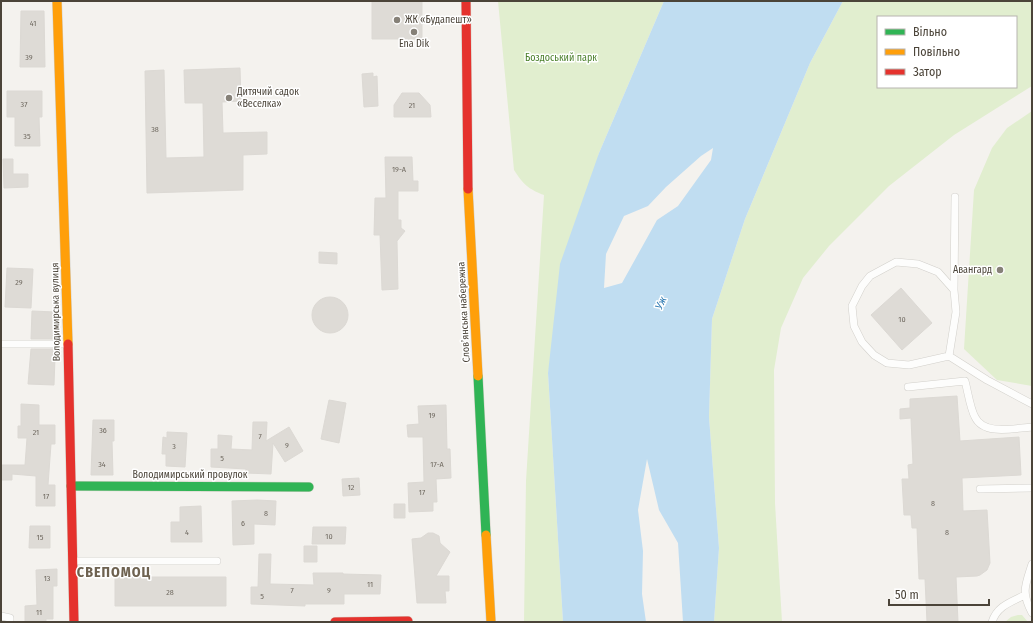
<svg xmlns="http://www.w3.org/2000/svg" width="1033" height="623" viewBox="0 0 1033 623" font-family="'Fira Sans Condensed',sans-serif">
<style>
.green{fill:#e1eecf;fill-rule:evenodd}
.water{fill:#c0ddf1;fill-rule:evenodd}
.building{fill:#dedbd6;stroke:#dcd9d4}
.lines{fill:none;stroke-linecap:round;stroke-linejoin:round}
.lane-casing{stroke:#d2d0cb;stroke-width:8}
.fast-casing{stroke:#d3cfc5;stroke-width:10}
.slow-casing{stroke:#d3cfc5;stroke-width:10}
.jam-casing{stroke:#d3cfc5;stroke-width:10}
.lane{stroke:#fdfdfc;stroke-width:7}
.fast{stroke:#30b455;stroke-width:9}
.slow{stroke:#ff9f0a;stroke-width:9}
.jam{stroke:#e5322d;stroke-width:9}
.poi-dot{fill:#868178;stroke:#fff;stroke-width:1.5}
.labels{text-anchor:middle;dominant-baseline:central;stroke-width:3;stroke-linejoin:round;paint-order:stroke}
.number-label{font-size:8px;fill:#706a61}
.poi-label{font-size:10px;fill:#4b4439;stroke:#fff;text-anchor:start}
.park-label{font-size:10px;fill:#4a7f2a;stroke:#fff}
.street-label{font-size:10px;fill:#4b4439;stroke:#fff}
.water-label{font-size:11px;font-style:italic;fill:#2e7ab2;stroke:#fff}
.district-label{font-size:14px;font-weight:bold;letter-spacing:1px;fill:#6e6250;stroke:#fff}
</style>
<rect width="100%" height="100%" fill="#f4f2ee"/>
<!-- green -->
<path class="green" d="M498,1H664L599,153L548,373L563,622H524L526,481L544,195C528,189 523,184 514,170Z
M843,1H1032V86L954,135L889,186L829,246L803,278L781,328L774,370L775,503L782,622H714L719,548L709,417L712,319L745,219L810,63ZM878,17H1016V87H878Z
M1032,111V386L997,380L964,349L974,190L992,148L1007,128Z
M1018,615H1022L1028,622H1005L1011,617Z"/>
<!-- water -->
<path class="water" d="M664,1H843L810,63L745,219L712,319L709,417L719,548L714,622H683L678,543L659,510L647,459L638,510L643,551L642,594L646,622H563L548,373L560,264L599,153ZM713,148L711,160L678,206L657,220L622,283L604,288L606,254L624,216L648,206L666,187L701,156Z"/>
<!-- building -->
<path class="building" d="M372,1H422V39H372Z
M21,11H44L45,67H20Z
M240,68L241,101L222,102L223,133L267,132V154L243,155V190L147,193L145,71L164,70L166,158L204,157L203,103H185L184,70Z
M373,73V77L377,76L378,106L364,107L362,74Z
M7,91H42V117H39L40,146H15V117H7Z
M402,93H419L430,105L431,117H394V105Z
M385,157H412L413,181H418V191H398V220H401V228L405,231L397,241L398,289L382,290L380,235H374L375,198H386Z
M3,159H13V174H28V187L4,188Z
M319,252L337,253V264L319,263Z
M7,268L33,269L31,308L5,307Z
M901,288L932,323L902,350L871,315Z
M312 315a18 18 0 1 1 36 0a18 18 0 1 1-36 0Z
M32,311L55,312L54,339H31Z
M31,349H54L53,356L55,357L54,385L28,384Z
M957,396L960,441L1019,437L1021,475L962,478L963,511L987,510L990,563L987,570L980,575L977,576L956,577L958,622H927L925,579H919L917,528H912L911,515H904L902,479H909L908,465L913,464L911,418L900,419V409L910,408V399Z
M329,400L346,403L339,443L321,439Z
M21,404L39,405V425H55V444H51L48,485H55V506H36V476L12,474V480H1V465H25L27,438H18V426H21Z
M446,405L447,449H450L451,478L436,479L437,502H433V511L409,512L408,483L424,482L423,437H408L407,425L419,424L418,406Z
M93,420H114V441H112L113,475H91Z
M253,422H267L266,441L289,427L303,451L285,462L273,443L271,474L246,473V469L211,467V449H218V435L232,436L231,449L252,450Z
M167,432L187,433L185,467L166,466V454H162L163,437L167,438Z
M359,478L360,495L343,496L342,479Z
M257,500L276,501L275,525L254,524V544L233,545L232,501Z
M394,504H405V518H394Z
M201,506L202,542H171V522H180V507Z
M30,526H50V548H29Z
M313,527H346L345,544H312Z
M428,533H433L439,536L440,543L450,552L436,576H449V591H445L446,603H417L412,539L421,538Z
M304,546H317V562H304Z
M259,554H271L270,584L314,585L313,573H343V574L381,575L380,594H344V604H305V606L251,604V587H258Z
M57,569V586H53V619H46V622H25V606L37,605L36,570Z
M115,577H226V606H115Z"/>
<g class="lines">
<defs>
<path id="lane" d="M954,290L955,197
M1,344H68
M949,356L909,365L887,363L874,355L862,342L854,326L852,306L862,286L870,276L896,262L918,264L938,272L954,290L956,312L949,356L987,380L1032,404
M908,387L965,381C968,392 970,408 975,417C984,436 1015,428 1032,427
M980,489L1032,488
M73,561H217
M1032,564C1025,586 1021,592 1032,613
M1,616L10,618V622
M992,622C997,606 1011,602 1025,595"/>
<path id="fast" d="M478,376L486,535
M71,486L309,487"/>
<path id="slow" d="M57,1L68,344
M468,189L478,376
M486,535L491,622"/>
<path id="jam" d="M466,1L468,189
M68,344L74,622
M335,622L408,621"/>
</defs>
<!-- lane casing -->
<use href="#lane" class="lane-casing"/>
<!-- fast casing -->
<use href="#fast" class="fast-casing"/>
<!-- slow casing -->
<use href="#slow" class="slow-casing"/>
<!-- jam casing -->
<use href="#jam" class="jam-casing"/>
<!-- lane -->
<use href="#lane" class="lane"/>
<!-- fast -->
<use href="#fast" class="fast"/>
<!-- slow -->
<use href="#slow" class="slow"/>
<!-- jam -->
<use href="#jam" class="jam"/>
</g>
<!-- markers -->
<g class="poi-dot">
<circle cx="397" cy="20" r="4"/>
<circle cx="414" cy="32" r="4"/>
<circle cx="229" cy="98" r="4"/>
<circle cx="1000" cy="270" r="4"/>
</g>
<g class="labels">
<!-- number labels -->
<g class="number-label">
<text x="33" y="23">41</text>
<text x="29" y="57">39</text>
<text x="24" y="104">37</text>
<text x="412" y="105">21</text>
<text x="155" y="129">38</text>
<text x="27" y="136">35</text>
<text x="399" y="169">19-А</text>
<text x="19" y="282">29</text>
<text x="902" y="319">10</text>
<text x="432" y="415">19</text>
<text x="103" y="430">36</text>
<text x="36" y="432">21</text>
<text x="260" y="436">7</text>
<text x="287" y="445">9</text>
<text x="174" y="446">3</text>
<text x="222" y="458">5</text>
<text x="102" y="464">34</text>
<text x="437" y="464">17-А</text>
<text x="351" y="487">12</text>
<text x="422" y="492">17</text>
<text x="46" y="496">17</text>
<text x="933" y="503">8</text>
<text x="266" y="513">8</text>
<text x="243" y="523">6</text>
<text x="187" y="532">4</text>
<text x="947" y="532">8</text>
<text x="329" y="536">10</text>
<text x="40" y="537">15</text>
<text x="47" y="578">13</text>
<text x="370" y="584">11</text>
<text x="292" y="590">7</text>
<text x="329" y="590">9</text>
<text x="170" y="592">28</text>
<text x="262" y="596">5</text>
<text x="39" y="612">11</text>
</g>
<!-- poi labels -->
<g class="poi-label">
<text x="405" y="20">ЖК «Будапешт»</text>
<text x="414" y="44" text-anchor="middle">Ena Dik</text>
<text x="237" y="92">Дитячий садок<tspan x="237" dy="12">«Веселка»</tspan></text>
<text x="992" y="270" text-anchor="end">Авангард</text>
</g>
<!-- park labels -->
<g class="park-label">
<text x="561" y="58">Боздоський парк</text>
</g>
<!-- street labels -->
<g class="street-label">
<text transform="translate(56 312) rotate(-91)">Володимирська вулиця</text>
<text transform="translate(464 312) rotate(-93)">Словʼянська набережна</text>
<text x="190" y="475">Володимирський провулок</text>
</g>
<!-- water labels -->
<g class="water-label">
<text transform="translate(661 303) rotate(-65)">Уж</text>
</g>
<!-- district labels -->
<g class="district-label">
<text x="114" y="572">СВЕПОМОЦ</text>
</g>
</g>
<!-- border -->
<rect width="1033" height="623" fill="none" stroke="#4b4439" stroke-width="4"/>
<!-- legend -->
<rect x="877" y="16" width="140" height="72" fill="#ffffff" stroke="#b7b4b0"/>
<rect x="885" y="29" width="20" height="6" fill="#30b455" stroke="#b7b4b0"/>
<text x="913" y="36" font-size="12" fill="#4b4439">Вільно</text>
<rect x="885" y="49" width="20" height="6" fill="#ff9f0a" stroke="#b7b4b0"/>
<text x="913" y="56" font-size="12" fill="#4b4439">Повільно</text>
<rect x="885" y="69" width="20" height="6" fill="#e5322d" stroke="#b7b4b0"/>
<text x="913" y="76" font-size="12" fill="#4b4439">Затор</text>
<!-- scale -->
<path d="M889 599v6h100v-6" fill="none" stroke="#4b4439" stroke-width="2"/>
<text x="895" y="599" font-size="12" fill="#4b4439" stroke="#ffffff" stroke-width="3" paint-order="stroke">50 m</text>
</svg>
